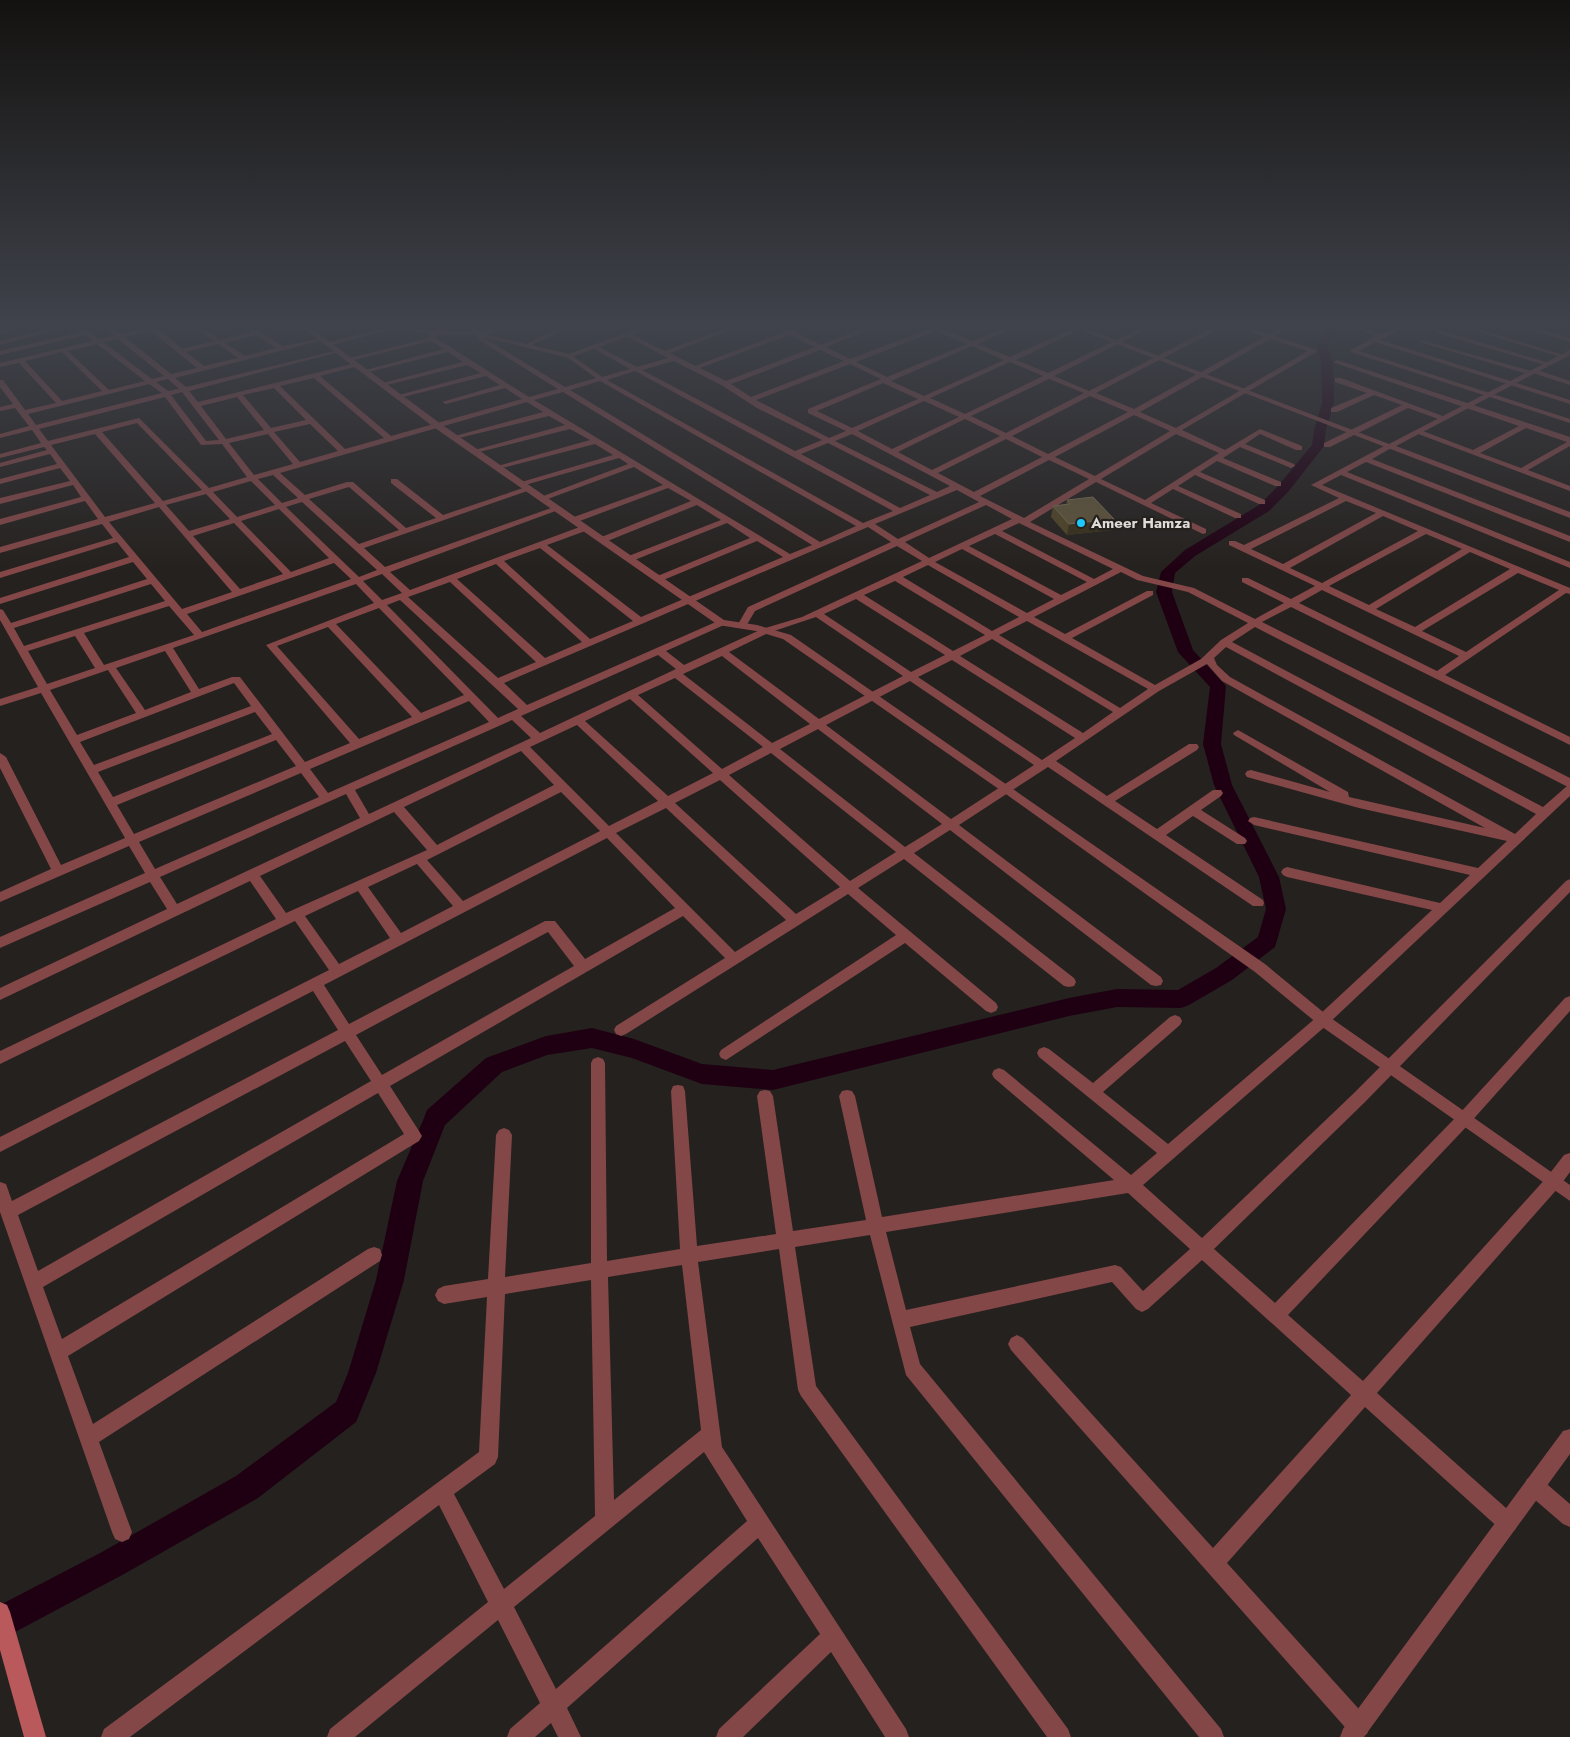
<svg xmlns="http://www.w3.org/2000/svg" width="1570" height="1737" viewBox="0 0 1570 1737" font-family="Jost,sans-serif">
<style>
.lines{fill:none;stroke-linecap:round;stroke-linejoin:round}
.canal{fill:#1f0012;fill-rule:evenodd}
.minor{fill:#834747;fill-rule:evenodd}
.tertiary{fill:#834747;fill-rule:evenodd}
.secondary{fill:#ba595b;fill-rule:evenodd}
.wall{fill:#514527}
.shaded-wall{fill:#39301c}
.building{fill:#60553a;stroke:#746a53}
.poi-dot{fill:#1cc9fc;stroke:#25211e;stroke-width:2}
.labels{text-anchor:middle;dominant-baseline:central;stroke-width:4.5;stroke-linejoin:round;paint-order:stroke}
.far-poi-label{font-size:15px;font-weight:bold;fill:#dedbd9;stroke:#25211e;text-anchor:start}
</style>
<rect width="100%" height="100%" fill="#25211e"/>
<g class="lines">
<!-- canal -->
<path class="canal" d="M1328,328H1338L1327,346L1333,363L1334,403L1326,430L1324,446L1288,492L1269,511L1195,556L1175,573L1172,592L1193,650L1226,686L1221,744L1232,785L1279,877L1286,909L1275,947L1232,980L1189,1005L1181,1008L1117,1007L1069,1016L773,1090L702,1084L632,1058L592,1048L547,1055L502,1072L445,1125L423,1181L404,1280L376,1373L356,1422L258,1498L124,1574L0,1640V1605L102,1552L236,1476L336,1402L348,1373L376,1280L397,1181L424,1118L427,1110L486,1058L546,1036L592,1028L634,1039L702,1064L773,1070L1069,998L1117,989L1178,990L1216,968L1258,937L1266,909L1259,877L1214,785L1203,744L1210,687L1178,652L1156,592L1161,572L1185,550L1259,505L1278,486L1312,445L1314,430L1322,403L1321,363L1317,346Z"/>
<!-- minor -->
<path class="minor" d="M7,328H19L0,334V330Z
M52,328H64L0,345V341Z
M77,328H85L99,339L114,336L106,328H113L121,334L146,328H158L182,349L214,341L196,328H204L220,340L251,332L246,328H254L283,346L323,338V340L175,378L186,387L339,350V352L189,391L198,402L356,363L358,364V366L320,376L391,436L522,399L505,388L446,404L442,402L500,385L486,376L399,398L395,396L481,373L467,365L383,386L379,384L463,362L448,352L365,373L362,371L444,349L431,341L349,361L346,359L429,338L431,334L396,328L328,346L326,345V343L384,328H415L434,331L437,328H445L442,331H476L477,332L474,334L437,335L436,338L529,397L558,389L479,340V334L493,328H503L484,336V338L565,387L596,378L567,357V355H571L602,377L630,369L593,348V346H597L637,367L668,358L626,336V334L628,333L665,351L726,328H736L670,353L695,366L784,332L778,328L795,330V332L821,345L863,328H873L826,347L850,359L931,328H941L972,341L1004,328H1013L978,344L1010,357L1074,328H1083L1016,360L1048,373L1141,328H1150L1054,376L1089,391L1212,328H1221L1096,393L1134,409L1264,337L1241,328H1251L1269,334L1279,328H1287L1275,336L1316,350V352L1182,430L1225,450L1260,429L1302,446V450H1296L1260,434L1245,444L1294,464L1295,466L1291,468L1240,447L1223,458L1281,482V486H1275L1217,461L1200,472L1265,500V504H1259L1195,475L1178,486L1241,514V518H1235L1173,489L1151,503L1206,529V533L1203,534L1096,482L1030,522L1143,576L1194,588L1255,619L1284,603L1242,582V578H1248L1291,599L1315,586L1229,545V541H1235L1244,545L1339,498L1311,485L1386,445L1393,447L1372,459L1570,536V542L1366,462L1347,472L1570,562V568L1341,475L1322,485L1570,588V594L1566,593L1445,675L1570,737V745L1291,607L1262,622L1570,778V796L1328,1024L1143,1185L1202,1238L1354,1093L1566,881L1570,879V892L1365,1102L1214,1249L1275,1303L1459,1114L1565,998L1570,996V1011L1469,1124L1288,1315L1363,1381L1547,1177L1564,1155L1570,1153V1172L1559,1187L1377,1393L1515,1516L1518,1523L1515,1530L1508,1533L1501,1530L1365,1407L1227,1563L1367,1718L1370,1726L1367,1734L1359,1737L1351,1734L1011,1350L1008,1344L1011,1338L1017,1335L1023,1338L1213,1548L1351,1395L1202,1260L1148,1309L1142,1312L1136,1309L1112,1282L910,1327L920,1364L1221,1729L1224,1737H1199L906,1375L870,1235L795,1247L816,1386L1068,1729L1071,1737H1047L801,1396L798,1390L779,1249L698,1262L722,1447L906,1729L909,1737H885L831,1652L743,1737H716L719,1729L820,1634L758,1538L567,1708L581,1737H558L551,1723L535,1737H507L510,1729L540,1703L498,1620L355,1737H327L330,1729L488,1602L439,1505L130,1737H101L104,1729L479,1452L487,1297L444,1304L438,1301L435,1295L438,1289L444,1286L488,1279L496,1135L499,1130L504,1128L509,1130L512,1135L505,1277L591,1263V1063L593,1059L598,1057L603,1059L605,1063L607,1261L680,1249L671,1091L673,1086L678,1085L683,1086L685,1091L697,1246L776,1234L757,1096L760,1091L765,1090L770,1091L773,1096L793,1231L866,1220L839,1096L842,1091L847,1090L852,1091L855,1096L882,1217L1114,1180L994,1078L992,1074L994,1070L999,1068L1004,1070L1131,1175L1157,1153L1039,1057L1037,1053L1039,1049L1044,1047L1049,1049L1093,1083L1170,1017L1175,1015L1180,1017L1182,1021L1180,1025L1103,1092L1168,1144L1318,1016L1432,910L1287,877L1283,875L1281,872L1283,869L1287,867L1440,903L1470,875L1254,825L1248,821L1250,818L1254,817L1478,868L1507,841L1359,808L1247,777L1245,774L1247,771L1251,770L1330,792L1234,735L1233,733L1238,730L1348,792L1349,797L1485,828L1222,681L1207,664L1159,691L1056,761L1107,796L1189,744H1197L1199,747L1197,750L1115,801L1157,829L1213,790H1221L1223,793L1221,796L1201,810L1245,838L1247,841L1245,844H1237L1193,816L1166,835L1263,900L1264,903L1263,906H1253L1048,767L959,825L1161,977L1163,981L1161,985L1156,986L1151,985L950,830L914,853L1074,978L1076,982L1074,986L1069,987L1064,986L904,859L858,888L996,1003L998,1007L996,1011L991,1013L986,1011L905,943L726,1060L721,1058L719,1054L721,1050L896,935L848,894L626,1034L621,1036L616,1034L614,1030L616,1026L725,958L683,916L390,1086L419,1131L422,1136L419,1141L68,1356L93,1424L368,1249L374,1247L380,1249L382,1255L380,1261L99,1442L132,1532L129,1539L122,1542L115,1539L112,1532L0,1212V1182L6,1184L12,1201L338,1030L313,991L0,1152V1137L329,970L295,921L0,1064V1051L276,919L250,881L0,1000V988L167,909L150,882L0,948V937L145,873L129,846L0,902V892L51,869L0,768V753L6,757L61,865L125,838L41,693L0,706V699L38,687L0,620V609L3,610L11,623L147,579L133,562L0,604V598L129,557L117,542L0,578V572L113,538L102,524L0,553V547L98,519L85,501L0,525V519L81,497L73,485L0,504V498L70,481L60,468L0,484V479L57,464L50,454L0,467V463L47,450L44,447L0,458V454L41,443L32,430L0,438V434L29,426L15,408L0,411V407L13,404L0,387V380H3L25,410L56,403L19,363L0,367V363L93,341L85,335L0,355V351L81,332ZM151,331L197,368L171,374L125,337ZM936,331L967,344L887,377L856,362ZM256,335L276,348L245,356L225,343ZM789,335L815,347L726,381L700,368ZM118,339L164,376L152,379L103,342ZM1270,339L1308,351L1176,428L1140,412ZM97,344L145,381L109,390L68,351ZM218,344L238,358L204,366L186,352ZM972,346L1004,360L924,396L891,381ZM820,350L844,361L751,397L731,384ZM62,352L102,391L62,401L25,361ZM674,361L723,386L757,408L822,440L795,451L642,370ZM1010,362L1043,376L965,414L930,398ZM850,364L881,379L808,409V413L846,431L829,438L756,400ZM635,371L893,511L863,523L607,380ZM314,378L384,438L345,449L280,386ZM168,379L179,389L168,391L156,382ZM1049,379L1084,393L1006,433L971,416ZM600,381L856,526L820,542L570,390ZM883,383L918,399L852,428L817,411ZM149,384L162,393L36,425L28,414ZM274,388L306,420L271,428L243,395ZM182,392L219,440L206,441L171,395ZM563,392L812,545L790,554L534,400ZM1090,396L1128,412L1048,454L1012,436ZM165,397L201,445L222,444L247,477L209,488L139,418L48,441L39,429ZM237,397L264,430L226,439L201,406ZM924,401L959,417L892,449L858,431ZM527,402L543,412L451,437L455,439L549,416L565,425L471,451L475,453L570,429L590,440L494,467L498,469L595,444L613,455L518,483L525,485L619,458L628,464L538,498L545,500L634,467L663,485L571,518V522H577L668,488L691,501L599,538V542H605L697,505L721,520L626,557V561H632L727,523L750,538L655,577V581H661L757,541L783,557L641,617L547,545L588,530V526L585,525L410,590L390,572L561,509L554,507L385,567L364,548L533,489L526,487L443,515L397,479H391V483L436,518L406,528L353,482H347L305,495L280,473ZM1134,415L1170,431L1095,476L1055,457ZM965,419L1000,436L932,470L898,452ZM137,423L202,490L163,501L102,432ZM310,424L338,451L300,462L274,432ZM95,434L155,503L105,517L51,445ZM268,434L293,464L254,475L229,443ZM852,434L950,486L937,492L835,441ZM1176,434L1219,453L1145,500L1101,479ZM1006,439L1042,457L974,492L938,473ZM828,443L930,495L900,508L801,454ZM1049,460L1089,479L1024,518L980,496ZM273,475L298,498L282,503L258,479ZM251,481L275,505L237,517L213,492ZM349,487L399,530L359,544L309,499ZM957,490L979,502L898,539L875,524ZM206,494L230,519L189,531L166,505ZM1346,501L1376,513L1283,564L1251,549ZM302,502L377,570L359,577L286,507ZM986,505L1012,519L929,558L905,542ZM159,507L232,592L182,609L109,522ZM279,509L329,558L291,572L241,521ZM1383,516L1418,531L1322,583L1290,568ZM234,523L283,574L240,589L193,536ZM1019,523L1021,524L1113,569L1094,579L1002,531ZM868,527L891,542L748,607L737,626L739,628H745L755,611L897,546L922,561L802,617L762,629L684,665L666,651L724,625V621H718L527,705L504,683ZM995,534L1087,582L1061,595L969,546ZM1426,534L1462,549L1369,605L1329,586ZM540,548L633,621L590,639L504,561ZM962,549L1054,599L1027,613L935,562ZM1470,552L1510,569L1415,627L1376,609ZM334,563L351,579L202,632L187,614ZM496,564L582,642L545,658L457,579ZM928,565L933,568L1019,617L992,631L903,577ZM1121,572L1137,580L1188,592L1248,623L1221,640L1201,659L1155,685L1072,638L1153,595V591H1147L1065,634L1034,617ZM1518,573L1559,590L1466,652L1422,631ZM382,574L402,593L382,600L363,581ZM895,581L985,635L953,651L864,595ZM450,582L536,662L498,678L408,597ZM151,584L165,601L24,646L14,628ZM356,584L374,603L266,645L350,743L305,762L240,677H232L199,689L173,648ZM1322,590L1459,656L1437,671L1299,603ZM856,599L945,655L911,672L824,614ZM400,600L518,709L498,718L387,605ZM169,606L194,635L104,665L84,633ZM379,608L464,695L421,713L336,624ZM816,617L903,676L819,719L729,652L768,633ZM1027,621L1148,689L1120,708L999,635ZM328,627L412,717L359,739L277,646ZM1255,627L1566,786H1567L1543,807L1232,642ZM75,636L95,668L47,684L28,651ZM992,639L1113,712L1083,733L960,656ZM1226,647L1536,814L1515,834L1230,677L1217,665L1214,658ZM165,651L191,692L145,710L116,668ZM658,655L676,669L540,733L521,716ZM722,656L810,724L772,743L683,674ZM952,660L1075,738L1042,760L918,677ZM108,670L136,713L77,735L50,690ZM675,678L763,747L722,769L638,695ZM910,681L1034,765L951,819L826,725ZM234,683L251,706L94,765L80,742ZM630,699L713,773L668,796L585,721ZM469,701L489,722L328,793L310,769ZM255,712L272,734L113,797L98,772ZM512,720L531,738L369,814L355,790ZM577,725L658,801L609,826L530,747ZM818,729L942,824L905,847L780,749ZM276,740L296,766L134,834L117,805ZM521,751L554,785L437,845L404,807ZM771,753L896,852L850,881L729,775ZM301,773L319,797L155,869L139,842ZM720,780L840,887L796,914L675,803ZM561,792L600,831L463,901L427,860ZM346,794L360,818L177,904L160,877ZM666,808L786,920L735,952L616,833ZM394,812L427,850L286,913L260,876ZM607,838L675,908L585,959L555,921H545L349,1024L324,985ZM417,864L453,906L401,933L368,887ZM358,891L390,938L339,964L305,916ZM548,932L574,966L382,1075L356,1035ZM345,1041L371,1081L38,1271L18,1215ZM378,1093L404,1134L62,1339L43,1287ZM1128,1193L1190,1249L1143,1291L1121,1267L1115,1265L906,1310L886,1232ZM682,1265L701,1430L614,1500L608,1277ZM591,1280L595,1516L504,1589L454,1494L495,1464L498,1457L505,1294ZM704,1452L747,1521L556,1689L514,1607Z
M319,328H332L312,334L309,332Z
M558,328H567L528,347L523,346Z
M1354,328H1365L1382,334L1394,328H1403L1380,340L1570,400V404L1375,342L1359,351L1570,419V423L1351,352V350L1376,336Z
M1465,328H1476L1566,356L1561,357Z
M1439,330L1549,363L1550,364L1545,365L1437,333V331Z
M1420,340L1531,371L1534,369L1570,381V385L1533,373L1528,374L1420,342Z
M1337,360L1570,437V446L1528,470L1570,486V491L1413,432L1420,430L1473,450L1519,426L1335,363L1334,362ZM1526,428L1567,442L1521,468L1480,453Z
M1335,378H1341L1448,418L1441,420L1408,408L1330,447H1324V443L1402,405L1374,395L1337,412H1331V408L1367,393L1335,382Z
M1534,1476L1541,1479L1570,1504V1527L1563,1524L1527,1493L1524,1486L1527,1479Z"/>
<!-- tertiary -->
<path class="tertiary" d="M303,328H311L441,424L724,620L757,625L791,635L1265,964L1328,1016L1570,1185V1201L1318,1024L1255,972L1224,950L1003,792L783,639L756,631L718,625L435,428Z
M467,328H475L483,334L569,354L640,328H650L569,358L479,336Z
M1075,328H1085L1389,444L1570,350V355L1396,446L1570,512V518Z
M1525,328H1536L1570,338V342Z
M1570,1429V1454L1364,1737H1340L1343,1729L1563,1431Z"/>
<!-- secondary -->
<path class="secondary" d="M0,1602L7,1605L10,1612L46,1737H24L0,1650Z"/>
</g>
<!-- wall -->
<path class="wall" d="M1067,500L1114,519L1112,530L1067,535L1051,517L1053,506L1066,504Z"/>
<!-- shaded-wall -->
<path class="shaded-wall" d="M1114,519L1112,530L1067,535L1069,524Z"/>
<!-- building -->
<path class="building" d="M1093,497L1114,519L1069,524L1053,506L1070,504L1067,500Z"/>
<!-- sky -->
<linearGradient id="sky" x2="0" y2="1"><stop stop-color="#141210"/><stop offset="0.57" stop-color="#40434c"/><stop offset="1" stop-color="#40434c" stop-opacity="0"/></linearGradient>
<rect width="1570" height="571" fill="url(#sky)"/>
<!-- markers -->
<circle class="poi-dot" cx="1081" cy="523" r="5"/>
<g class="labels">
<!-- far-poi labels -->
<g class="far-poi-label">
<text x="1091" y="523">Ameer Hamza</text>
</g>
</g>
</svg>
